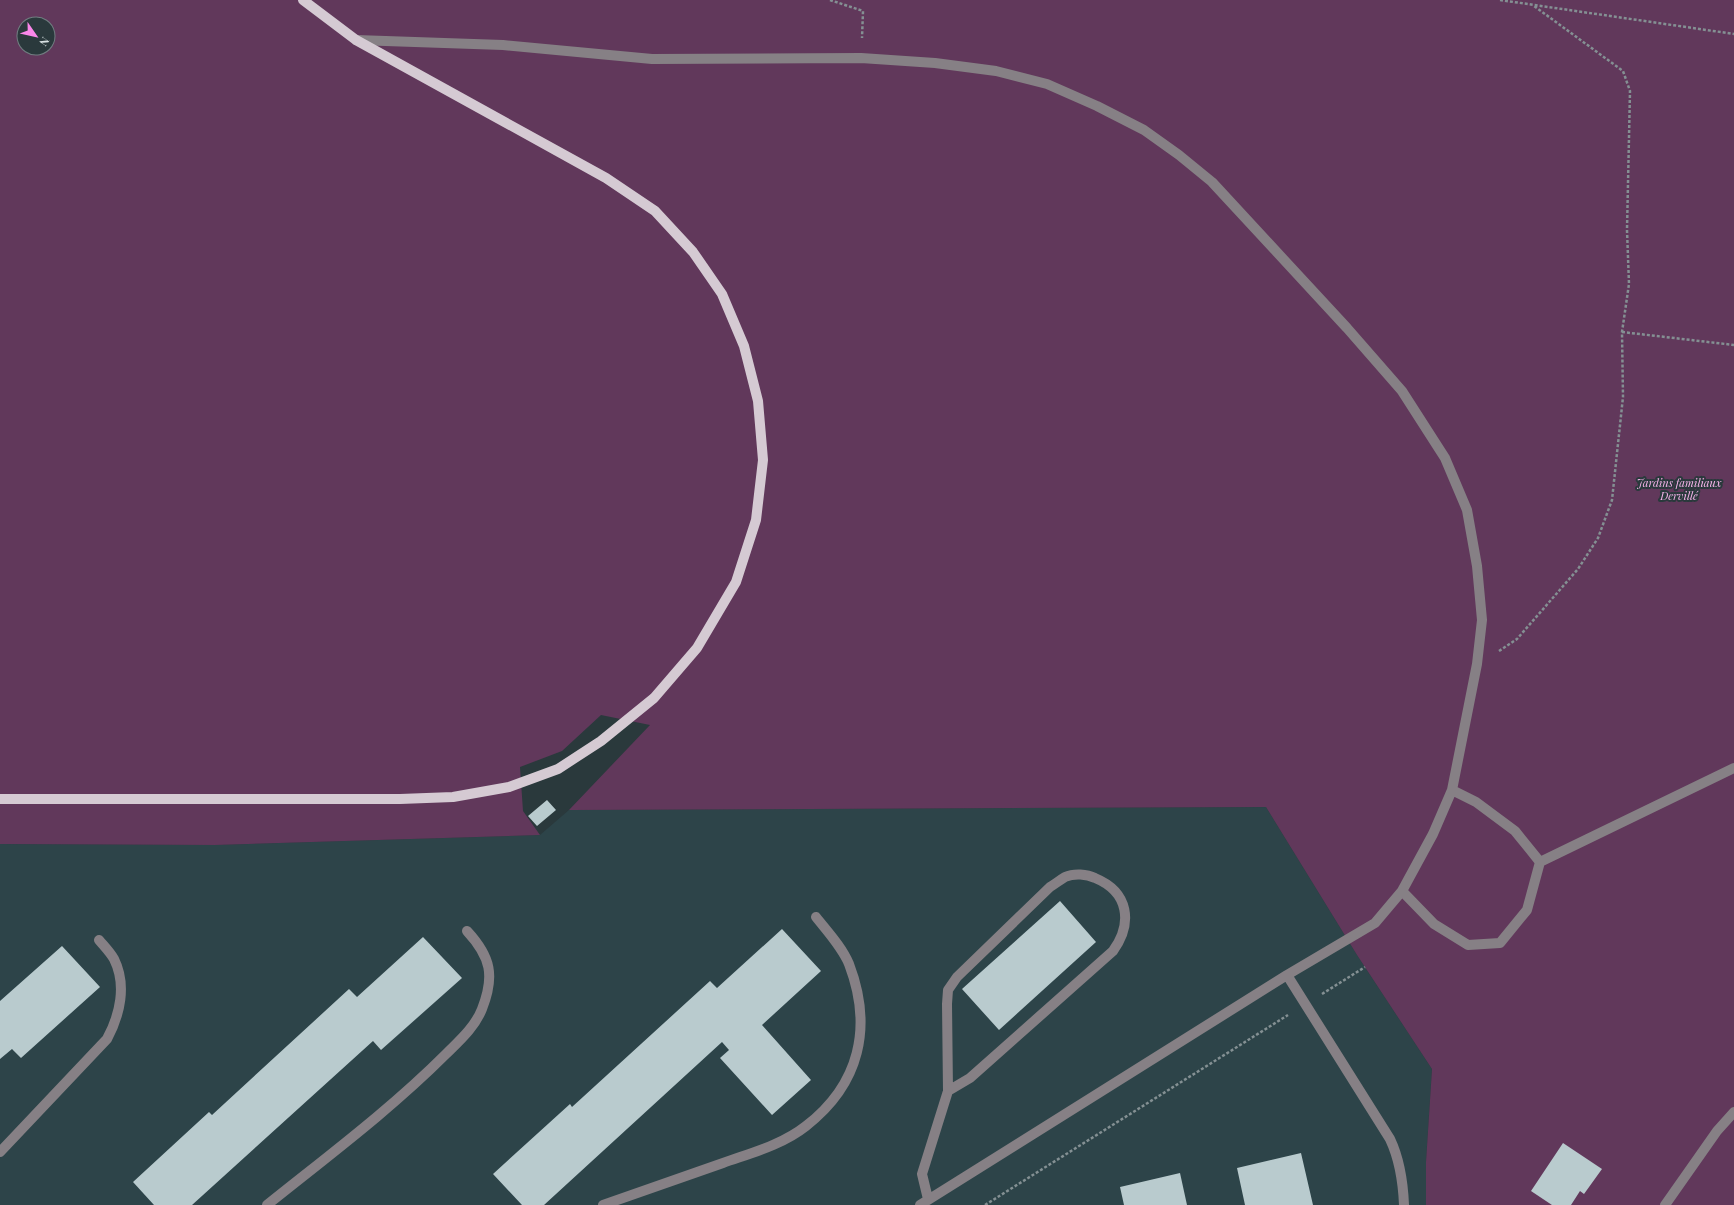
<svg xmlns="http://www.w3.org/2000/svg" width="1734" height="1205" viewBox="0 0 1734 1205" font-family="'Playfair Display',serif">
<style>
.built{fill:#2d4449}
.green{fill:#61385b;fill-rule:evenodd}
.building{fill:#b9cbce}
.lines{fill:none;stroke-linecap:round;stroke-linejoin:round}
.path{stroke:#849093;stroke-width:2.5;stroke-dasharray:3 2;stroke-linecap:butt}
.minor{stroke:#868085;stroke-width:10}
.major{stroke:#d5cad3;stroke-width:10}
.labels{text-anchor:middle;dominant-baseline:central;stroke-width:4;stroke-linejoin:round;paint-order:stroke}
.park-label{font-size:11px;font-style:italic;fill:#f7b4eb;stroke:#2a393c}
</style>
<rect width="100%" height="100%" fill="#2a393c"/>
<!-- built -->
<path class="built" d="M1266,807L1357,955L1432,1069L1426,1162V1205H0V844L215,845L540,835L569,810Z"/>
<!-- green -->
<path class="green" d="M0,0H1734V1205H1426V1162L1432,1069L1357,955L1266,807L569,810L650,725L601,715L562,751L520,767L523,811L540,835L215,845L0,844ZM24,24H48V48H24Z"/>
<!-- building -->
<path class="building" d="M547,800L556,810L537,826L528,816Z
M1060,901L1096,942L999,1030L962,989Z
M782,929L821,971L762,1025L811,1080L772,1115L720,1058L729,1050L722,1042L544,1205H522L493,1174L570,1104L572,1107L710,981L717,988Z
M423,937L462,978L381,1050L373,1041L192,1205H154L133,1182L209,1112L212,1115L349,989L357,997Z
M62,946L100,987L21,1058L12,1049L0,1059V1001Z
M1563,1143L1602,1169L1584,1194L1580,1191L1571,1205H1552L1531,1191Z
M1301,1153L1313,1205H1245L1237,1168Z
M1180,1173L1187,1205H1124L1120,1187Z"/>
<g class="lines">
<!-- path -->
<path class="path" d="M830,0L863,11L862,38
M1500,0L1734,34
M1622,332L1734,345
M1499,651L1517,639L1578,569L1598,538L1612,500L1623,397L1622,332L1629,284L1627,230L1630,91L1623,71L1534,6
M1322,994L1365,967
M985,1205L1288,1015"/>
<!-- minor -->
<path class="minor" d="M356,40L503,45L652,59L861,58L935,63L996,71L1047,84L1097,106L1144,130L1179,155L1212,182L1347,328L1402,391L1445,458L1467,510L1477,566L1482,620L1477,664L1452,790L1433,834L1402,891L1375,923L1287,975L920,1205
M1540,862L1734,768
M1402,891L1434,924L1468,945L1500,943L1527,910L1540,862L1515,831L1476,802L1452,790
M1287,975L1390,1139C1400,1160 1403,1181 1404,1205
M0,1152L107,1039C120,1015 127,985 114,959C110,952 104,946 99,940
M928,1199L922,1174L948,1091L970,1078L1113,951C1133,923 1129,892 1095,878C1087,874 1074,873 1065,877C1060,880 1055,884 1050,887L957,977L948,990L947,1004L948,1091
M267,1205C328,1156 391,1109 446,1054C459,1041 475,1027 482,1009C495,976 491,957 467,931
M603,1205C643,1191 683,1177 723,1163C751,1153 782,1145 806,1126C860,1084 873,1027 849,964C842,947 827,931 816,917
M1665,1205L1717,1131L1734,1112"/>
<!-- major -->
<path class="major" d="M0,799H400L453,797L509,787L558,769L601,741L654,698L697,648L736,582L756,520L763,460L758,401L744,346L722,294L693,252L655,211L606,178L356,40L303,0"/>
</g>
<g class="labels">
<!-- park labels -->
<g class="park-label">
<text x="1679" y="482">Jardins familiaux<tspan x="1679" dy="13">Dervillé</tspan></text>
</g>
</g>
<!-- north arrow -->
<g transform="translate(36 36) rotate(124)"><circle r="19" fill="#2a393c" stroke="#707d80"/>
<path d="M0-3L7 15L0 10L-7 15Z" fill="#f987e9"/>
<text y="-6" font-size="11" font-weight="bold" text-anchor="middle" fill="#dae3e5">N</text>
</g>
</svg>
